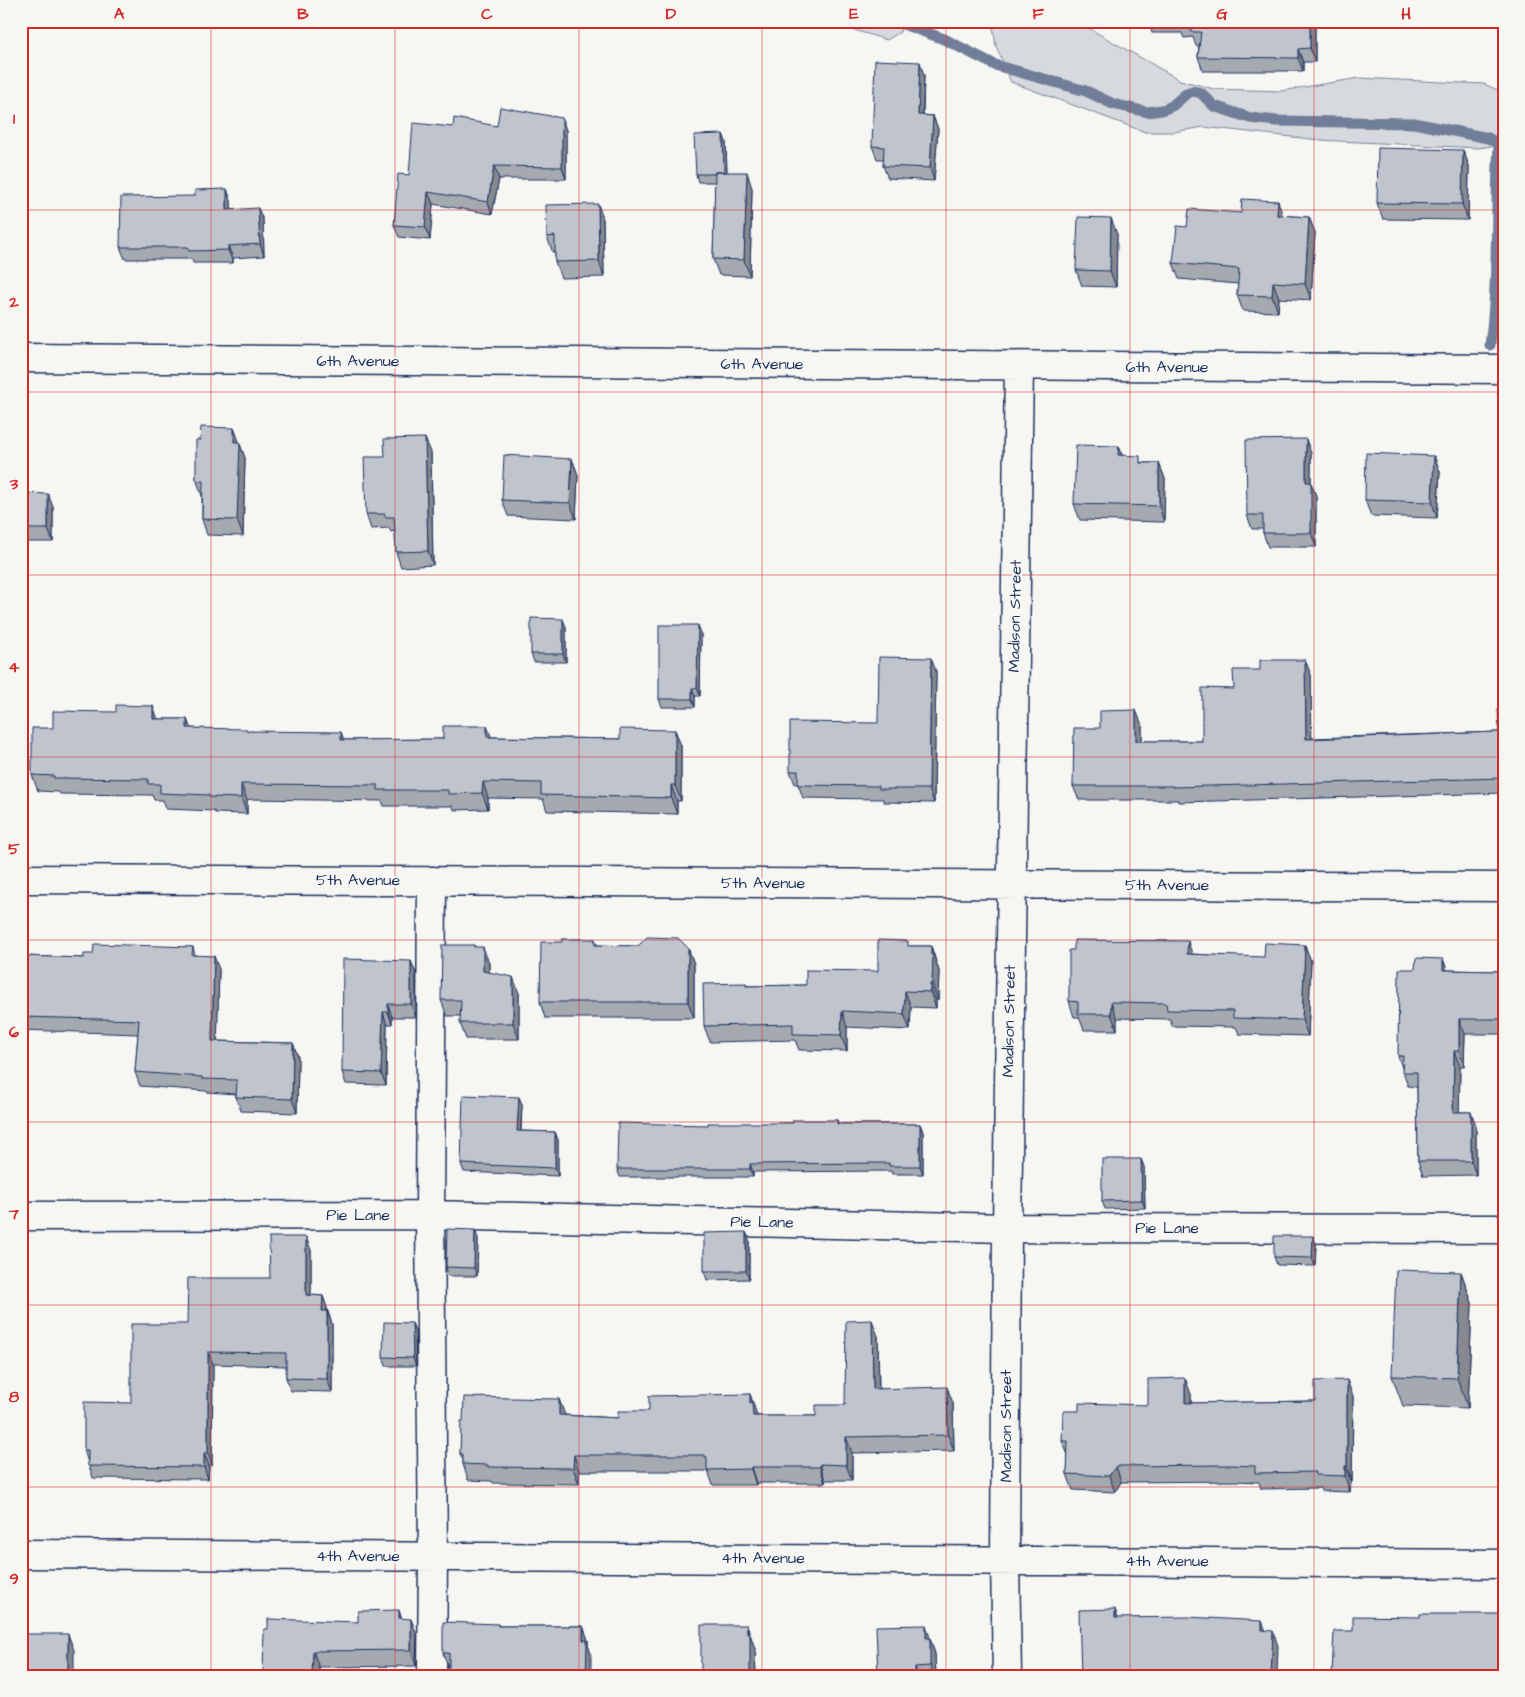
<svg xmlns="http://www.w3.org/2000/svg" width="1525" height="1697" viewBox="0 0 1525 1697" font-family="'Architects Daughter',sans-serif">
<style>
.green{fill:#d6d9dd;stroke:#78849e}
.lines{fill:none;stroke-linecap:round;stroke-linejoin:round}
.stream{stroke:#717e99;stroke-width:11}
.minor-casing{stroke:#1b2f5e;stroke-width:31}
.minor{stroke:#f6f6f2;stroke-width:28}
.wall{fill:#a5a9b0;stroke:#1b2f5e}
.shaded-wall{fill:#868990;stroke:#1b2f5e}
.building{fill:#c0c4cd;stroke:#1b2f5e}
.grid{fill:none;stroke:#d62828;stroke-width:1;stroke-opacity:0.55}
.labels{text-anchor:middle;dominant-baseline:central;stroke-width:4.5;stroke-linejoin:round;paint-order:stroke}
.street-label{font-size:16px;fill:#1b2f5e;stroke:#f6f6f2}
.neatline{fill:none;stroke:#d62828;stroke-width:2}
.grid-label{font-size:16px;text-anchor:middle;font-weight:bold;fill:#d62828}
</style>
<rect width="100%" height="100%" fill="#f6f6f2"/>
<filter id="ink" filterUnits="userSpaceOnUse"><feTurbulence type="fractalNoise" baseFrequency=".02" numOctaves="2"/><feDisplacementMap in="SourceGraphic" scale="10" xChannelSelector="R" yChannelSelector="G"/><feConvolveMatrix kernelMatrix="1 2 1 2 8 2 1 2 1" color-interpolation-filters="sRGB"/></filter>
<g filter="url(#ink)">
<!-- green -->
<path class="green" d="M825,21H903L900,32L887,40Z
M992,21H1080L1083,25L1180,80L1214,89L1281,91L1359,78L1484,84L1504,93V138L1492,146L1478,148L1319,140L1204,127L1174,132H1145L1011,82L996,46Z"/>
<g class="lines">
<!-- stream -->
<path class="stream" d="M895,21L944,39L995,65L1086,91L1113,104L1147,112L1162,110L1172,106L1187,93L1193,91L1201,93L1214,106L1250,118L1276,121L1414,123L1488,138L1499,144L1504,143
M1490,345C1499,278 1495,211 1499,144"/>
<defs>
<path id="minor" d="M21,358L1504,369
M21,879L1504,887
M21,1216L430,1215L1007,1228L1504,1229
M21,1554L1504,1564
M432,1676L433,1557L430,1215L432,881
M1007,1676L1005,1559L1007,1228L1019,366"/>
</defs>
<!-- minor casing -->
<use href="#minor" class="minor-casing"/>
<!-- minor -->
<use href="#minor" class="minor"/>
</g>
<!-- wall -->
<path class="wall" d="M1148,21H1313L1315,28V62H1303V71H1203L1198,57L1199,46H1196L1193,37L1184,38L1182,33H1152Z
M1468,21H1504V23H1469Z
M924,75L923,115L933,116L938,129L934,181L888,178L883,166L884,159H877L872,146Z
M497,126L566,130V179H499L492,214L433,204L430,240L399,237L394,225L409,175Z
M723,134L726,142L727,172L752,188L750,276L719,275L713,259L715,182H698L696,174Z
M1463,150L1469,166L1468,220L1383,219L1377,203Z
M227,189L231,201V209L263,220L264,256L233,258V263H193L192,259H125L120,247L195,196Z
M1241,213L1309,217L1315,233L1311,300L1279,298L1278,312L1243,311L1237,295L1238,284L1179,279L1173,263L1187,227Z
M603,219L604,277L561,278L555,262V252L553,253L547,237Z
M1117,234L1116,287L1082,286L1076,270Z
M234,428L245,458L243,536L207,535L202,519V496L196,478L200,440Z
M1119,446L1122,455L1143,463H1159L1165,479L1164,522L1080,520L1074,504Z
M431,452L433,565L401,567L396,552L395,531L391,532L389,528L371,529L366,514L385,457Z
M1311,453V483L1316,496V547H1268L1263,533V529H1252L1247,515Z
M1434,456L1440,472L1437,518L1371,516L1365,500Z
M572,459L578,475L576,519L508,516L502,500Z
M21,493L53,507V542H21Z
M566,627V662H534L531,654Z
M701,633L700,696H695V707H662L659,699Z
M1305,660L1311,675V738L1499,732L1504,709V793L1178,802V800H1079L1073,786L1100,728L1142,725V741H1202L1234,689L1260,670Z
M936,671L934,803L884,802L883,799L803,798L798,784H795L790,771L878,723Z
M158,719H187L190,728L248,731L344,740L443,739L491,737L620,739L675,730L681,746V801H677V814L547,811L543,799L488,798V809L454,810L453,806H384L382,801L252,799L247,800V814L215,813L214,811L166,809L163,800H154L152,795L60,794L59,792L38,791L32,775L53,728Z
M595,939L597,945L688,948L694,964V1018H545L540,1002L562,942Z
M474,945L475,947L489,963V972L519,993V1039H466L460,1023L461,1016H447L441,1000Z
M910,946H931L939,971L938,1000H936V1008L911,1007L910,1030L847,1027V1051L799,1050L795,1040L710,1042L704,1026L746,983L747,986L806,985L878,971Z
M193,947L195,955L219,969L217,1041L293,1043L298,1057L297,1113L241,1111L236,1097V1094L207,1092L206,1091L140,1086L135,1072L138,1034L21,1030V956L84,958L93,954Z
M1504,948V1034H1465L1464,1066H1460L1459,1112H1471L1476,1126V1175L1423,1176L1418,1161L1417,1087L1408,1086L1398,1056L1443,959L1447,970L1501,971Z
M1192,954L1311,961L1308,1036L1239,1034L1236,1027L1172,1026L1170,1019L1117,1018V1030H1084L1079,1017H1074L1069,1001Z
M411,961L416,974V1017H392V1024H387L386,1085L346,1084L342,1072Z
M519,1097L522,1105L521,1131L555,1132L558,1140V1176L464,1172L461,1164Z
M837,1120L839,1124H920L923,1132V1174H892L891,1171L753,1172V1177H620L617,1169L708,1125L793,1123Z
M1141,1159L1144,1167L1145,1208L1105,1209L1102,1201Z
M746,1232L749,1240V1279L707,1280L704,1271Z
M1313,1236L1316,1244L1315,1266L1277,1265L1274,1257Z
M478,1238L477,1276H448L446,1267Z
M311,1250V1295L323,1296L332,1324V1392L291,1391L286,1378V1366L213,1364L212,1465H209L208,1479L93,1478L84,1450L131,1403L187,1324L270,1278Z
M1461,1272L1472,1303L1468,1408L1403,1406L1392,1376Z
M412,1323L415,1331L416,1366H386L383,1357Z
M878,1336L879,1389L953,1403L954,1451L852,1453V1480H825V1483H756V1485H713L708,1471H579V1484L493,1483L492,1481L468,1480L463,1464V1460L460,1454L463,1421L565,1415L618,1418L649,1411L750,1394L757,1416H816L845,1405Z
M1191,1394V1403L1315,1401L1353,1396L1352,1482H1351L1350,1492L1321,1491L1320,1488L1261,1489L1259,1482L1237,1481L1121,1482L1115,1492L1073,1490L1067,1474L1068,1455L1062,1441L1079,1411L1148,1405Z
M402,1618L417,1635L416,1666L319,1667V1676H263L358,1622Z
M498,1624L499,1626H583L588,1640V1645L591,1654L448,1666L443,1653Z
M747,1625L755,1649L756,1676H702L701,1675Z
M931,1641L935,1654L936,1676H878Z"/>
<!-- shaded-wall -->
<path class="shaded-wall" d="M1310,21H1313L1315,28V62L1310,48Z
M1298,49L1303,62V71L1298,58Z
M920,62L924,75L922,128L918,115Z
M933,116L938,129L934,181L930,168Z
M562,118L566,130V179L562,167Z
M723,134L726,142L727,182L724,174Z
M1463,150L1469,166L1468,220L1462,204Z
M494,166L499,179L492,214L488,202Z
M747,172L752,188L750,276L744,260Z
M227,189L231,201L232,222L227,210Z
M428,192L433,204L430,240L425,227Z
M1278,201L1283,217L1277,215Z
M598,204L603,219L604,277L599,261Z
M258,208L263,220L264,256L260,244Z
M1309,217L1315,233L1311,300L1305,284Z
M1111,218L1117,234L1116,287L1110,271Z
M228,246L233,258V263L228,250Z
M1273,282L1279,298L1278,312L1272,296Z
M234,428L245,458L243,536L237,520L234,442Z
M425,438L431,452L433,565L428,551Z
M1306,439L1311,453V483L1316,496V547L1311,533L1306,482Z
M1119,446L1124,462L1118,455Z
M1434,456L1440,472L1437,518L1432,502Z
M572,459L578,475L576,519L570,503Z
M1159,463L1165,479L1164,522L1159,506Z
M48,494L53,507V542L48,529Z
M563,619L566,627V662L563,654Z
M698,625L701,633L700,696L697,688Z
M931,658L936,671L934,803L929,789Z
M1305,660L1311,675L1312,753L1306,739Z
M692,688L695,696V707L692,699Z
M153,706L159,722L153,719Z
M1136,710L1142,725V755L1136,741Z
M187,719L193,735L187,728Z
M487,726L493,741L487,737Z
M675,730L681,746V801L675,785Z
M341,732L347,748L341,740Z
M483,782L488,798V809L482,793Z
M241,784L247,800V814L241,798Z
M671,785L677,801V814L671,798Z
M1188,941L1193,957L1187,954Z
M1305,945L1311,961L1308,1036L1302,1020Z
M931,946L939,971L938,1000L932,984Z
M483,947L489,963V987L483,971Z
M688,948L694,964V1018L688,1002Z
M214,956L219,969L217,1055L212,1041Z
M1443,959L1448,973L1443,970Z
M411,961L416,974V1017L411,1004Z
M513,977L519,993V1039L513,1023Z
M930,984L936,1000V1008L930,992Z
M905,991L911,1007L910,1030L904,1014Z
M1111,1002L1117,1018V1030L1111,1014Z
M388,1004L392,1017V1024L388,1012Z
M842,1011L847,1027V1051L841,1035Z
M383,1012L387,1024L386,1085L381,1073Z
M1459,1019L1465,1034L1464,1066L1459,1051Z
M293,1043L298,1057L297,1113L292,1099Z
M1454,1051L1460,1066L1459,1126L1453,1112Z
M519,1097L522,1105L520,1139L517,1131Z
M1471,1112L1476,1126V1175L1471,1161Z
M920,1124L923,1132V1174L920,1166Z
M555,1132L558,1140V1176L555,1168Z
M1141,1159L1144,1167L1145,1208L1142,1200Z
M750,1164L753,1172V1177L750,1169Z
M475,1230L478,1238L477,1276L474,1268Z
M746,1232L749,1240V1279L746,1271Z
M1313,1236L1316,1244L1315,1266L1312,1258Z
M306,1237L311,1250V1308L306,1295Z
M1461,1272L1472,1303L1468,1408L1457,1378Z
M323,1296L327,1308V1324L322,1311Z
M327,1311L332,1324V1392L327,1379Z
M872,1320L878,1336L879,1405L873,1389Z
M412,1323L415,1331L416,1366L413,1358Z
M208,1352L213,1364L212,1465L208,1453Z
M1185,1378L1191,1394V1419L1185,1403Z
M1347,1380L1353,1396L1352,1482L1347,1466Z
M947,1387L953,1403L954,1451L948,1435Z
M750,1394L758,1419L753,1416L750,1403Z
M559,1399L565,1415L564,1431L559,1415Z
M846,1437L852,1453V1480L846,1465Z
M204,1453L209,1465L208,1479L204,1467Z
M574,1455L579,1471V1484L573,1468Z
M820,1464L825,1480V1483L820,1467Z
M1116,1466L1121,1482L1115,1492L1109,1476Z
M1345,1466L1351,1482L1350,1492L1345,1476Z
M751,1467L756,1483V1485L751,1469Z
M1115,1609L1120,1625L1115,1618Z
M399,1610L404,1626L399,1618Z
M411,1619L417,1635L416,1666L411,1650Z
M1262,1621L1268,1636L1262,1630Z
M747,1625L755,1649L756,1676H751L750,1674Z
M926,1625L935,1654L936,1676H934L930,1666L926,1638Z
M583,1626L588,1640V1645L591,1654V1676H586L583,1640Z
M1273,1631L1278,1646L1277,1676H1271Z
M68,1634L74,1650V1676H68Z
M313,1651L319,1667V1676H312Z
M915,1667L918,1676H915Z"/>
<!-- building -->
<path class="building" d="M1179,21H1310V48L1298,49V58L1198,57L1201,32H1191V24H1179Z
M875,60L920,62L918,115L933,116L930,168L883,166L884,147L872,146Z
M500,107L562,118V167L494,166L488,202L428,192L425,227L394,225L398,174L409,175L413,123L453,127L454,118L497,126Z
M723,134L724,172H715V174H696L694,135Z
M1378,148L1463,150L1462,204L1377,203Z
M715,172H747L744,260L713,259Z
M227,189V210L258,208L260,244L228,246V250L189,251L188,247H120L121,197L195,196V190Z
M1242,199L1278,201L1277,215L1309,217L1305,284L1273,282L1272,296L1237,295L1239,269L1173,263L1177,226L1187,227L1189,209L1241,213Z
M598,204L599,261L555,262V236L547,237L546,205Z
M1078,217L1111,218L1110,271L1076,270Z
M201,427L234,428V442H240L237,520L202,519L203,481H197L196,478V440H200Z
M425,438L428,551L396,552L394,517H385V514H366L364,457H385L384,439Z
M1306,439V482H1311V533H1263V515H1247L1246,440Z
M1076,445L1119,446L1118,455L1140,456V463H1159V506L1074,504Z
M1366,453L1434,456L1432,502L1365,500Z
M504,455L572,459L570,503L502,500Z
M21,493L48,494V529H21Z
M531,618L563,619V654H531Z
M659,625H698L697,688H692V699H659Z
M879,657L931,658L929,789H879V786L798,785V771H790V722L878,723Z
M1260,660H1305L1306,739L1499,732L1498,709H1504V778L1173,787V786H1073L1074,728H1100V711L1136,710V741H1202V688L1234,689L1233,670H1260Z
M116,705L153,706V719H187V728L247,729V731L341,732V740L443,739V726H487V737L620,739V729L675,730V785H671V798L541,795V783L483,782L482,793L448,794V790H378V785L246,784H241V798L209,797V795L160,793V784H148V779L54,778V776L32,775V728H53V711L116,712Z
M647,937L678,938L688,948V1002H540L541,942H562V939H595V945L638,946Z
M878,940L908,941V946H931V955H933L932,984H930V992L905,991L904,1014L842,1011L841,1035L793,1034V1024L704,1026L703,984L746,983V986L806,985V970L878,971Z
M1074,940L1188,941L1187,954L1264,957L1265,943L1305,945L1302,1020L1233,1018V1011L1167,1010L1166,1003L1111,1002V1014H1078V1002L1069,1001V950H1074Z
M94,944L193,947L192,955L214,956L212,1041L293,1043L292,1099L236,1097L237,1080L202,1079V1077L135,1072L139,1020L21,1017V956L84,958V954H93Z
M442,945H474V947H483V971L513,977V1023H460L461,1000H441Z
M1501,948H1504V1019H1459V1051H1454L1453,1112H1471V1161H1418L1417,1072H1402L1403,1056H1398L1399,969H1415L1416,958L1443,959V970L1501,971Z
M343,959L411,961V1004H388V1012H383L381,1073L342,1072Z
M463,1095L519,1097L517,1131L555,1132V1168L461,1164Z
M793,1120H837V1124H920V1166H889V1163L750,1164V1169H617L618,1123L708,1125V1123H793Z
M1102,1159H1141L1142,1200L1102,1201Z
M447,1229L475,1230L474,1268L446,1267Z
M746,1232V1271H704V1233Z
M1274,1236H1313L1312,1258L1274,1257Z
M269,1237H306V1295L323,1296L322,1311H327V1379L286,1378V1353L208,1352V1453H204V1467L88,1466V1450H84V1402L131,1403V1324H187L188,1278H270Z
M1396,1270L1461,1272L1457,1378L1392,1376Z
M872,1320L873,1389L947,1387L948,1435L846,1437V1465L820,1464V1467H751V1469L707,1470V1457H705V1455H574L573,1468L488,1467V1465L463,1464V1454H460L461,1421H463L464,1397L559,1399V1415L618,1418V1411H649V1396L750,1394V1403H752L753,1416H816V1405H845L846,1321Z
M384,1322L412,1323L413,1358L383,1357Z
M1185,1378V1403L1315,1401V1381L1347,1380V1466H1345V1476L1315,1475L1316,1472L1255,1473V1466L1231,1465L1116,1466L1109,1476L1067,1474L1068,1441H1062L1063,1411H1079V1403L1148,1405V1379Z
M1115,1609V1618L1188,1617L1262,1621V1630L1273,1631L1271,1676H1081L1079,1610Z
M399,1610V1618L411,1619V1650L313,1651L312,1676H263L264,1629H268V1619L358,1622V1611Z
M1420,1614H1504V1676H1332L1334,1631H1353V1616L1420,1617Z
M443,1622L498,1624V1626H583V1640H587L586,1676H449V1653H443Z
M701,1625H747V1633H750V1674L701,1675Z
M926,1625V1638H930V1666L915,1667V1676H878L876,1626Z
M21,1634H68V1676H21Z"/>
</g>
<!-- grid -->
<path class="grid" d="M211,21V1676M395,21V1676M579,21V1676M762,21V1676M946,21V1676M1130,21V1676M1314,21V1676M21,210H1504M21,392H1504M21,575H1504M21,757H1504M21,940H1504M21,1122H1504M21,1305H1504M21,1487H1504"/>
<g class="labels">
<!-- street labels -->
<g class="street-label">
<text x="358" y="361">6th Avenue</text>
<text x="762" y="364">6th Avenue</text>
<text x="1167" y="367">6th Avenue</text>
<text transform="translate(1015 616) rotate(-89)">Madison Street</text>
<text x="358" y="880">5th Avenue</text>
<text x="763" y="883">5th Avenue</text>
<text x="1167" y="885">5th Avenue</text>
<text transform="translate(1009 1021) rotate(-89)">Madison Street</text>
<text x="358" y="1215">Pie Lane</text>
<text transform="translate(762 1222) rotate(1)">Pie Lane</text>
<text x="1167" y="1228">Pie Lane</text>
<text transform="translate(1006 1426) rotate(-90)">Madison Street</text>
<text x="358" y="1556">4th Avenue</text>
<text x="763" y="1558">4th Avenue</text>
<text x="1167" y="1561">4th Avenue</text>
</g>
</g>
<!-- margin -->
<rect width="1525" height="1697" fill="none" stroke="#f6f6f2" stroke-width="55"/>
<rect x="28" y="28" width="1470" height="1642" class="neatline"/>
<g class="grid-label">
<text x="119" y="19">A</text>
<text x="303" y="19">B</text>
<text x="487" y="19">C</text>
<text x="671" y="19">D</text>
<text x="854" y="19">E</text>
<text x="1038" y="19">F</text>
<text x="1222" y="19">G</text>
<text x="1406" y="19">H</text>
<text x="14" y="124">1</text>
<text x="14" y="307">2</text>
<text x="14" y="489">3</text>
<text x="14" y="672">4</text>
<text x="14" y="854">5</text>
<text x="14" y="1037">6</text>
<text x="14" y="1219">7</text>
<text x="14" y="1402">8</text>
<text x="14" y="1584">9</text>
</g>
</svg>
